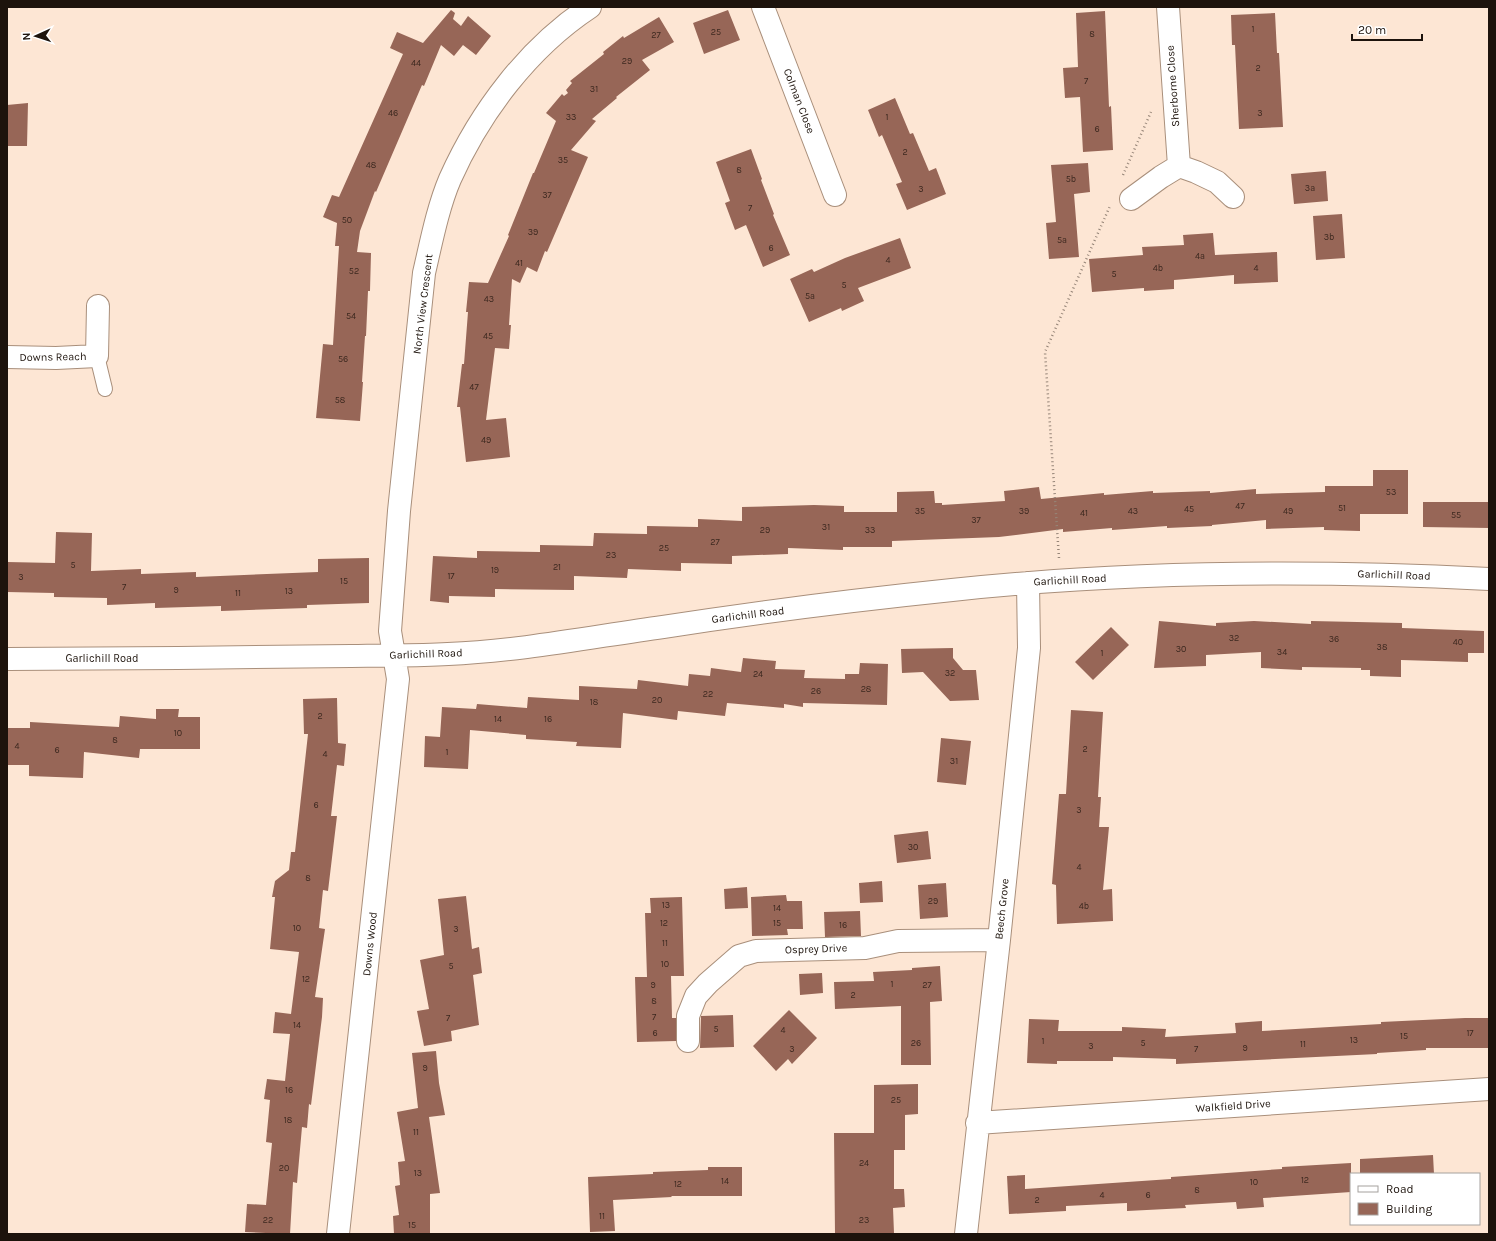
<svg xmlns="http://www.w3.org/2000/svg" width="1496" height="1241" viewBox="0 0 1496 1241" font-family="Karla,sans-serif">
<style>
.building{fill:#976657}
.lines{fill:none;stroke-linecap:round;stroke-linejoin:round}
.service-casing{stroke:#a98f7b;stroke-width:16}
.minor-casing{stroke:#a98f7b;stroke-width:24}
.path{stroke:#968578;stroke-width:2.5;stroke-dasharray:1 3;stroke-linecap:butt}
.service{stroke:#fff;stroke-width:14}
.minor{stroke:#fff;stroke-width:22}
.labels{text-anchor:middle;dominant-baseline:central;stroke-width:4;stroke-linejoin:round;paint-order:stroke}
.number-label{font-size:9px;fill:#3c281f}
.street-label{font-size:11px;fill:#1d130c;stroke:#fff}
</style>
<rect width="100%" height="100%" fill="#fde6d4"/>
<!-- building -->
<path class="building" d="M451,10L455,13L453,19L461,26L468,16L491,36L476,55L463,45L454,56L441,45L424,86L422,85L376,192L375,191L360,231L357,252L371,253L370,291H368L366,336H365L362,382H363L360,421L316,418L323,344L333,345L339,246H335L337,223L323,217L332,195L339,197L403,54L390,48L397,32L423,43Z
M728,10L740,40L704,54L693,23Z
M1105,11L1109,107L1111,106L1113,150L1083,152L1080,97L1065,98L1063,68L1078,67L1076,13Z
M1275,13L1277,53H1279L1283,127L1239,129L1235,45H1232L1231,15Z
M659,17L674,42L642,60L650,70L616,97L617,98L592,119L596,121L571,150L588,157L547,252L545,251L537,272L527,267L520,283L512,279L509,325H511L509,349L495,348L486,420L506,418L510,457L466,462L460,407H457L462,364H464L468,312H466L469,282L488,283L509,236L508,235L533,173H534L556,121L546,113L562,94L564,96L568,93L566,90L572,83L570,81L604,54L603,52L623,36L624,38Z
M895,98L910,134L913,133L929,171L936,168L946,194L907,210L896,184L902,182L882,135L879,137L868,110Z
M28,103L27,146H7V105Z
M751,149L762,179L761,180L774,214L773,215L790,255L763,267L746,225L735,230L725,203L730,201L716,162Z
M1088,163L1090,192L1074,194L1079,257L1049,259L1046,223L1056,222L1051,165Z
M1326,171L1328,201L1294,204L1291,174Z
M1342,214L1345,258L1316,260L1313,216Z
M1213,233L1215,255L1277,252L1278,282L1234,284V275L1174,280V289L1144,291V288L1092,292L1089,259L1143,255L1142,247L1184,245L1183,235Z
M900,238L911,268L858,288L864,301L842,311L841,308L809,322L790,279L812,269L814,272L845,258Z
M1373,470H1408V514H1360V531L1324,530V527L1266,529V520L1212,525V526L1167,528V526L1112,530V528L1063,532V529L999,537L892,541V547H843V550L788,548V554L732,556V564L681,563V571L628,569L627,578L574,576V590L495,589V597L449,596V603L430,601L433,556L477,558V551L540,552V545L593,546L594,533L647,534V526L698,527V519L742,521V507L814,505L844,506V512H897V492L934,491L935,503H942V505L1005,501L1004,491L1039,487L1041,499L1104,493V495L1153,491V493L1210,491V493L1256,489V494L1325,492V486H1373Z
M1423,502H1489V528L1423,527Z
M56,532L92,533L91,571L141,569V574L196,572V577L318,572V559L369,558V603L307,605V608L221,611V606L155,608V603L107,605V598L54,597V593L7,592V562L55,563Z
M1159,621L1216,626V623L1254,621L1311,624V621L1357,622L1402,623V628L1484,631V653H1468V662L1401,660V677L1370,676V670H1361V668L1302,667V670L1261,668V652L1206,655V666L1154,668Z
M1111,627L1129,645L1093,680L1075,662Z
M953,648V658L963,670H976L979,700L950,701L923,672L902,673L901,649Z
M743,658L776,661L775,669L805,670L804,678L845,679V674H859L860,663L888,664L887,705L803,703V707L784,704V708L727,703L725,716L678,711L677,720L623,713L621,748L576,746L577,742L526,739V735L470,730L468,769L424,767L425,736L440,737L442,707L476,709L477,704L527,708L528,697L579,700V686L637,689L638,680L688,686L689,674L710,676L711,668L741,672Z
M337,698L338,743L346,744L344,766L337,765L331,816H337L328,891L323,890L319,928L325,929L315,997L323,998L322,1017L311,1105L309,1104L307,1128L302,1127L297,1183L293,1182L290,1234L245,1232L247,1204L266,1205L272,1143L266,1142L270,1100L264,1099L267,1079L285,1081L290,1034L273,1033L275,1012L291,1014L299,952L270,949L275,897H272L275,881L289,870L291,852H295L308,734H304L303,699Z
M156,709H179L178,717H200V749H140L139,758L84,752L83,778L29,776V765H7V728H30V722L119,727L120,716L156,719Z
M1071,710L1103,712L1098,797H1101L1099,827H1109L1103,890L1112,889L1113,921L1057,924L1056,885L1052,884L1059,794H1066Z
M941,738L971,741L966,785L937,782Z
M928,831L931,859L897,863L894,835Z
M882,881L883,902L860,903L859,883Z
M946,883L948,917L920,919L918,885Z
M747,887L748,908L725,909L724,889Z
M786,895L787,901H802L803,929H787L788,935L752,936L751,897Z
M466,896L472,949L479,947L482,973L473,975L479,1025L451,1031L452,1041L424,1046L417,1011L429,1009L420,960L444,955L438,899Z
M682,897L684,976H671L672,1018H676V1041L637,1042L635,977H647L645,913H651L650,898Z
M860,911L861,936L825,937L824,912Z
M940,966L942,1001L930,1002L931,1065H901V1006L835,1009L834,982L874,981L873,972L912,970V968Z
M822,973L823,993L800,995L799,974Z
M789,1010L817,1038L792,1064L788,1059L776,1071L753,1046Z
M733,1015L734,1047L700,1048L701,1016Z
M1465,1018H1489V1048H1426V1050L1377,1053V1054L1176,1064V1059L1113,1057V1061H1057V1064L1027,1063L1029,1019L1059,1020L1058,1031H1122V1027L1166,1029L1165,1037L1236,1033L1235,1023L1262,1021V1031L1381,1024V1022Z
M436,1051L439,1083L445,1115L429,1117L440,1193L430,1194V1234H394L393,1216L399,1215L395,1186L400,1185L398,1162L405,1161L397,1112L418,1108L412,1053Z
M918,1084V1114L905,1115V1150H894V1189H904L905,1207L893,1208L894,1233L835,1234L834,1133H874V1085Z
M1433,1155L1434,1174H1360V1159Z
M1351,1163V1192L1263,1198L1264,1207L1237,1209L1236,1202L1185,1205L1186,1208L1127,1211V1203L1066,1206V1211L1009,1214L1007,1176L1025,1175V1189L1171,1179V1177L1282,1169V1167Z
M708,1167H742V1196H671L672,1197L613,1200L615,1231L590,1232L588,1177L653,1174V1172L708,1170Z"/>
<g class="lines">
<defs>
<path id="service" d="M97,356L105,389"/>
<path id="minor" d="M763,7L835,195
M1168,7L1179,166
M1131,199L1161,177L1179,166L1196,172L1217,182L1233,197
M7,357L56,358L97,356L98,306
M7,659C122,658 236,658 351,656C383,655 416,656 448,654C520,651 591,637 663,627C759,612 855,600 952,590C1130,571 1310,570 1489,579
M688,1041V1016L696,996L708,983L739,956L756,951L865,948L898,941L999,940
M977,1123L1489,1089
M338,1234L398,679L390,631L399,511L424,273C431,243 438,207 450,179C480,112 528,48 590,7
M966,1234L999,940L1029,648L1028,583"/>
</defs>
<!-- service casing -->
<use href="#service" class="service-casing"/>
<!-- minor casing -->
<use href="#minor" class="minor-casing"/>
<!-- path -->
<path class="path" d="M1123,175L1151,112
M1059,558L1045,352L1110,206"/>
<!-- service -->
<use href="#service" class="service"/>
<!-- minor -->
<use href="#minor" class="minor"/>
</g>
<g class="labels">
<!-- number labels -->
<g class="number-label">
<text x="1253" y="29">1</text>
<text x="716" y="32">25</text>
<text x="1092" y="34">8</text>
<text x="656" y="35">27</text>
<text x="627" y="61">29</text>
<text x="416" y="63">44</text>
<text x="1258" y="68">2</text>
<text x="1086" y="81">7</text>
<text x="594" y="89">31</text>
<text x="393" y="113">46</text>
<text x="1260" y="113">3</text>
<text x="571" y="117">33</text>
<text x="887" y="117">1</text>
<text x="1097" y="129">6</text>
<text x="905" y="152">2</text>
<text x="563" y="160">35</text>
<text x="371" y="165">48</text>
<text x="739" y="170">8</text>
<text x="1071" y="179">5b</text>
<text x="1310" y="188">3a</text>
<text x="921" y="189">3</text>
<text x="547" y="195">37</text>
<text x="750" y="208">7</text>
<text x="347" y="220">50</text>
<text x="533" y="232">39</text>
<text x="1329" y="237">3b</text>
<text x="1062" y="240">5a</text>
<text x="771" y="248">6</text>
<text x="1200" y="256">4a</text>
<text x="888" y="260">4</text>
<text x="519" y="263">41</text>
<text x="1158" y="268">4b</text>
<text x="1256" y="268">4</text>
<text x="354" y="271">52</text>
<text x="1114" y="274">5</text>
<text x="844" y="285">5</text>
<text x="810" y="296">5a</text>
<text x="489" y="299">43</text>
<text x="351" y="316">54</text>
<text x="488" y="336">45</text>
<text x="343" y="359">56</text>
<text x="474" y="387">47</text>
<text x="340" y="400">58</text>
<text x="486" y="440">49</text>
<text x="1391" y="492">53</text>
<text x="1240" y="506">47</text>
<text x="1342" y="508">51</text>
<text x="1189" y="509">45</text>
<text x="920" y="511">35</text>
<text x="1024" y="511">39</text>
<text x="1133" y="511">43</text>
<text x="1288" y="511">49</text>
<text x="1084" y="513">41</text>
<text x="1456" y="515">55</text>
<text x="976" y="520">37</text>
<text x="826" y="527">31</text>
<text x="765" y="530">29</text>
<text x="870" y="530">33</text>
<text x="715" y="542">27</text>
<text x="664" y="548">25</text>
<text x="611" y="555">23</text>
<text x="73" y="565">5</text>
<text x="557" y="567">21</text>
<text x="495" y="570">19</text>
<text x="451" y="576">17</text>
<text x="21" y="577">3</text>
<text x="344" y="581">15</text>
<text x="124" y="587">7</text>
<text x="176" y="590">9</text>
<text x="289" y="591">13</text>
<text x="238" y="593">11</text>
<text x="1234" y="638">32</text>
<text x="1334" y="639">36</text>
<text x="1458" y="642">40</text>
<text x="1382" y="647">38</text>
<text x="1181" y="649">30</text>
<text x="1282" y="652">34</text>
<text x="1102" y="653">1</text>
<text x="950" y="673">32</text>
<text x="758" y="674">24</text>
<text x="866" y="689">28</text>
<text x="816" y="691">26</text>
<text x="708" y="694">22</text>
<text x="657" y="700">20</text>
<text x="594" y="702">18</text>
<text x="320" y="716">2</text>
<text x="498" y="719">14</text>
<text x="548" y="719">16</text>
<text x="178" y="733">10</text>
<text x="115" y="740">8</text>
<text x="17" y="746">4</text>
<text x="1085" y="749">2</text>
<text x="57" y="750">6</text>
<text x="447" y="752">1</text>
<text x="325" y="754">4</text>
<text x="954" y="761">31</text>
<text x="316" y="805">6</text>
<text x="1079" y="810">3</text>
<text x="913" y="847">30</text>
<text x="1079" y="867">4</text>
<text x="308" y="878">8</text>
<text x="933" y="901">29</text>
<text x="666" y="905">13</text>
<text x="1084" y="906">4b</text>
<text x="777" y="908">14</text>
<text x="664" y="923">12</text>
<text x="777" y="923">15</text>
<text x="843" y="925">16</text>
<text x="297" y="928">10</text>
<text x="456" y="929">3</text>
<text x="665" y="943">11</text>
<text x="665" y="964">10</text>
<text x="451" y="966">5</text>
<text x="306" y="979">12</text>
<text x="892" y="984">1</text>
<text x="653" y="985">9</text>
<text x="927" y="985">27</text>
<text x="853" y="995">2</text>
<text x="654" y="1001">8</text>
<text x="654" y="1017">7</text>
<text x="448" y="1018">7</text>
<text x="297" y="1025">14</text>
<text x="716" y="1029">5</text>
<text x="783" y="1030">4</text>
<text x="655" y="1033">6</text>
<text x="1470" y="1033">17</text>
<text x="1404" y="1036">15</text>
<text x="1354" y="1040">13</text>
<text x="1043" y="1041">1</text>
<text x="916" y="1043">26</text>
<text x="1143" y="1043">5</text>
<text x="1303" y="1044">11</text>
<text x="1091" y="1046">3</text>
<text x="1245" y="1048">9</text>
<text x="792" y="1049">3</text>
<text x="1196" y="1049">7</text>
<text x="425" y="1068">9</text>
<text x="289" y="1090">16</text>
<text x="896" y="1100">25</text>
<text x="288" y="1120">18</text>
<text x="416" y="1132">11</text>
<text x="864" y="1163">24</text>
<text x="284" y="1168">20</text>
<text x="418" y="1173">13</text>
<text x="1305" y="1180">12</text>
<text x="725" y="1181">14</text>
<text x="1254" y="1182">10</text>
<text x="678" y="1184">12</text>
<text x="1197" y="1190">8</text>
<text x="1102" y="1195">4</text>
<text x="1148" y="1195">6</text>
<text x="1037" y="1200">2</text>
<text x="602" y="1216">11</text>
<text x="268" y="1220">22</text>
<text x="864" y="1220">23</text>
<text x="412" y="1225">15</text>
</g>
<!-- street labels -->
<g class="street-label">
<text transform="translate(1173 86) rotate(-94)">Sherborne Close</text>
<text transform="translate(799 101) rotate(69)">Colman Close</text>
<text transform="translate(423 304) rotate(-83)">North View Crescent</text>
<text transform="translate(53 357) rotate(-1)">Downs Reach</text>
<text transform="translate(1394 575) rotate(2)">Garlichill Road</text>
<text transform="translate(1070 580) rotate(-3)">Garlichill Road</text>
<text transform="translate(748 615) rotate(-7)">Garlichill Road</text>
<text transform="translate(426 654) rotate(-2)">Garlichill Road</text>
<text x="102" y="658">Garlichill Road</text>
<text transform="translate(1002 909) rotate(-84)">Beech Grove</text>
<text transform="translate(370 944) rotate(-84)">Downs Wood</text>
<text transform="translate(816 949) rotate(-2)">Osprey Drive</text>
<text transform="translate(1233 1106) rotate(-4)">Walkfield Drive</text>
</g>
</g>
<!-- border -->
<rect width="1496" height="1241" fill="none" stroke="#1d130c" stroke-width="16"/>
<!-- legend -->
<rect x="1350" y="1173" width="130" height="52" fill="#ffffff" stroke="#a5a19e"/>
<rect x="1358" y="1186" width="20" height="6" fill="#ffffff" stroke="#a5a19e"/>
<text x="1386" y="1193" font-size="12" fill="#1d130c">Road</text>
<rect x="1358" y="1203" width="20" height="12" fill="#976657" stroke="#a5a19e"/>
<text x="1386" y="1213" font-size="12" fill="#1d130c">Building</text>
<!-- north arrow -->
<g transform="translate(36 36) rotate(267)" stroke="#ffffff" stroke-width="3" paint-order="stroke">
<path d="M0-3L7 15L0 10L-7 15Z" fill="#1d130c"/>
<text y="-6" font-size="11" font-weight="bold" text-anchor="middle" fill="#1d130c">N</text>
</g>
<!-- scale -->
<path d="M1352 34v6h70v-6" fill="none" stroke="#1d130c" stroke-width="2"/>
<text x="1358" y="34" font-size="12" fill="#1d130c" stroke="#ffffff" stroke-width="3" paint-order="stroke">20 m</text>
</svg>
